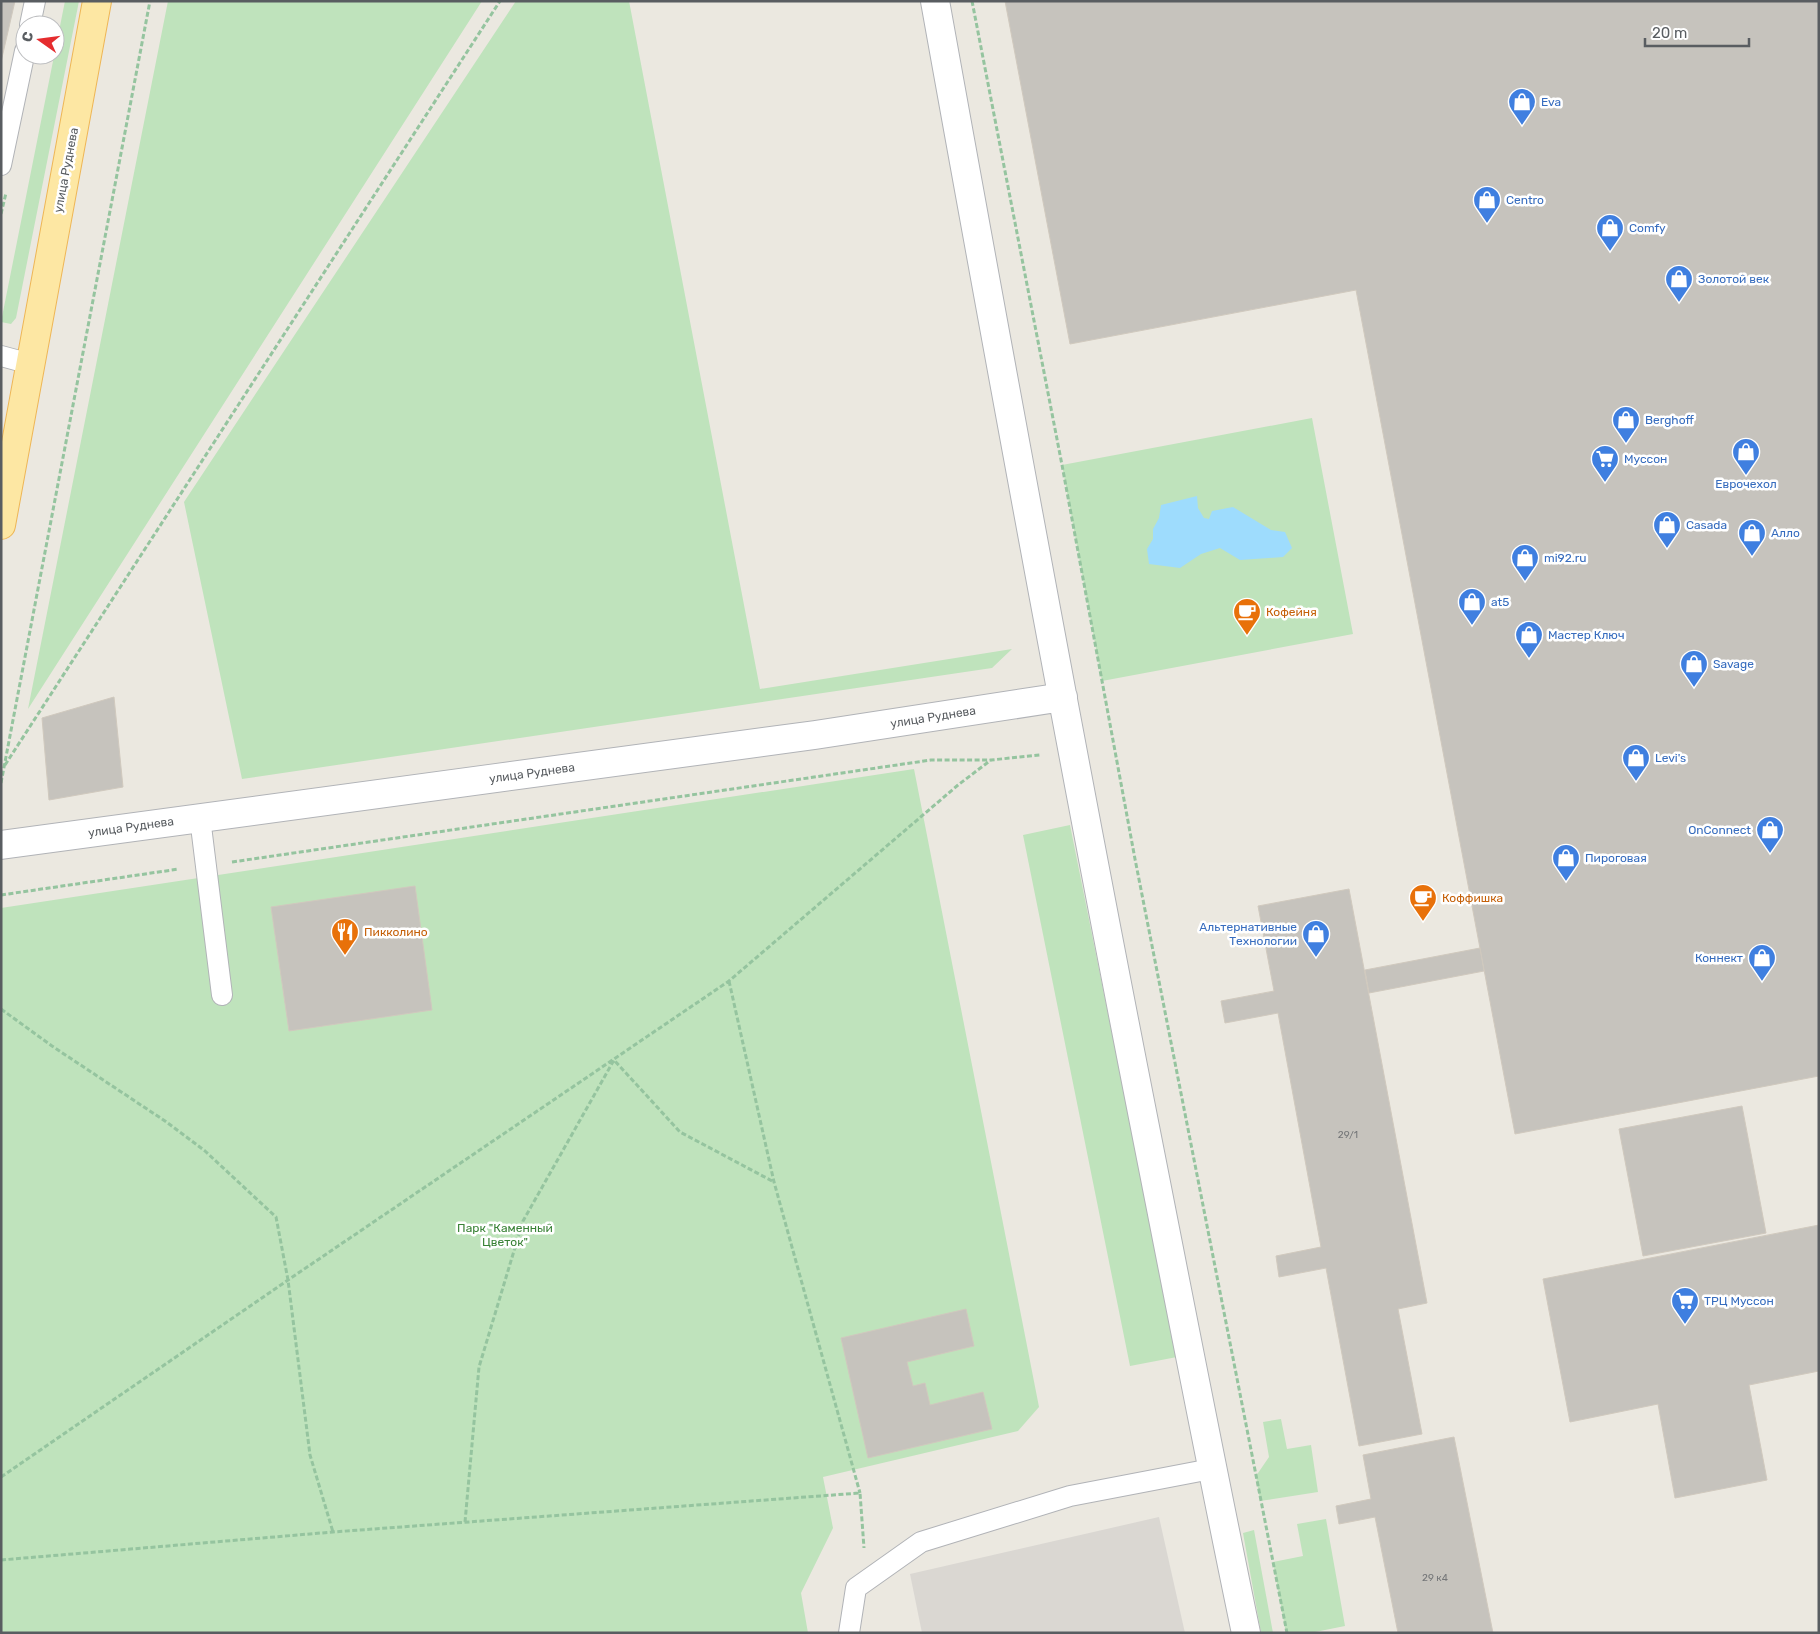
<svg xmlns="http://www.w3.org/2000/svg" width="1820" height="1634" viewBox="0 0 1820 1634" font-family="Rubik,sans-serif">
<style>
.industrial{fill:#dad7d2}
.green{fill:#bfe3bc}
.water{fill:#9edcfd}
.building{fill:#c6c3bd;stroke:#d0c9be}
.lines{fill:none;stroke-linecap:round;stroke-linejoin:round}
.service-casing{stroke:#b1b3b7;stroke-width:22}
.tertiary-casing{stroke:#b1b3b7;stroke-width:30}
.primary-casing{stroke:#eeb656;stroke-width:30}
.path{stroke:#95c49f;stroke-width:3;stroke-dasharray:5 2.5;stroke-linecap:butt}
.service{stroke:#fff;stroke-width:20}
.tertiary{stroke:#fff;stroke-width:28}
.primary{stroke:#fde7a3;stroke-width:28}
.labels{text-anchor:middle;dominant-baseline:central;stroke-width:5;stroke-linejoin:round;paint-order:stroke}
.number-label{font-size:10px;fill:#747678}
.shop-label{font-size:12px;fill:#366cbe;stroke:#fff;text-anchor:start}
.street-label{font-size:12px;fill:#595d61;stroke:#fff}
.food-label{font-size:12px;fill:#c56008;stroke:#fff;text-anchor:start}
.park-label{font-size:12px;fill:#398236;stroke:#fff}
</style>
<rect width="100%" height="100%" fill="#ebe8e0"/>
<!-- industrial -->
<path class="industrial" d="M1159,1517L1185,1633H922L910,1574Z"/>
<!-- green -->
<path class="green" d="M65,1H79L16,318L11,324L1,322Z
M168,1H482L28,709Z
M516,1H629L760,689L1012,649L992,668L242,779L184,502Z
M1312,418L1353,634L1102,681L1062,465Z
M914,769L1039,1407L1018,1431L823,1477L833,1528L801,1593L808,1633H1V908Z
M1070,825L1177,1357L1130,1366L1023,835Z
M1281,1419L1287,1449L1311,1445L1318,1492L1260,1501L1256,1476L1269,1457L1263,1422Z
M1326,1519L1345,1626L1310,1633H1286L1273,1562L1303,1556L1297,1524Z
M1254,1530L1273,1633H1261L1243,1533Z"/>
<!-- water -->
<path class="water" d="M1197,496L1198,508L1204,518L1209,519L1212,511L1233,507L1271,530L1285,532L1292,548L1283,557L1240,560L1220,548L1201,554L1180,568L1149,564L1147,549L1153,539V529L1159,518L1161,505Z"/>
<!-- building -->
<path class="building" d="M1,1H15L1,62Z
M1005,1H1819V1076L1515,1134L1356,290L1070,344Z
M114,697L123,787L49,800L42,718Z
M415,886L432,1010L289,1031L271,907Z
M1349,889L1427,1303L1398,1309L1422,1434L1359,1446L1326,1268L1279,1277L1276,1256L1321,1247L1278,1013L1225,1023L1221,1001L1274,991L1258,906Z
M1480,948L1484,971L1369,993L1365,970Z
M1742,1106L1766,1233L1643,1256L1619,1129Z
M1819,1225V1371L1749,1385L1767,1480L1675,1498L1658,1404L1570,1422L1543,1279Z
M966,1309L974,1346L907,1362L913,1386L925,1383L930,1405L983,1392L992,1429L868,1458L841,1338Z
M1454,1437L1493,1633H1398L1375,1517L1339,1524L1336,1506L1371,1499L1363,1455Z"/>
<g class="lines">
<defs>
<path id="service" d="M30,25L35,1
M1,165L25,51
M1,356L27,363
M200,818L222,995
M849,1633L856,1588L921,1542L1070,1496L1211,1469"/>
<path id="tertiary" d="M935,1C1002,374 1070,746 1143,1117C1177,1289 1210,1461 1246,1633
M1,845L815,735L1063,697"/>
<path id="primary" d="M1,525L97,1"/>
</defs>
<!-- service casing -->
<use href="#service" class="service-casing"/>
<!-- tertiary casing -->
<use href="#tertiary" class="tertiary-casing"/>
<!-- primary casing -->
<use href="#primary" class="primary-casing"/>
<!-- path -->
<path class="path" d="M972,1L1062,465L1135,859L1287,1633
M1,214L6,193
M5,765L500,1
M1,783L150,1
M232,862L931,760H991L1040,755
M1,895L179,869
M729,981L774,1182L860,1493
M1,1009L52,1046L165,1121L205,1151L276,1217L288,1280L310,1455L333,1532
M1,1477L288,1280L729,981L958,785L991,760
M465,1522L479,1367L523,1221L614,1060L680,1132L774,1182
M1,1560L333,1532L860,1493L864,1548"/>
<!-- service -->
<use href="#service" class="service"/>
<!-- tertiary -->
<use href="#tertiary" class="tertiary"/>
<!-- primary -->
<use href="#primary" class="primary"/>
</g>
<!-- icons -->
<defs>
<symbol id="shop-pin" viewBox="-11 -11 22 30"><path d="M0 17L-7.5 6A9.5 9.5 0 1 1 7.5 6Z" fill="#3f7fe0" stroke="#fff"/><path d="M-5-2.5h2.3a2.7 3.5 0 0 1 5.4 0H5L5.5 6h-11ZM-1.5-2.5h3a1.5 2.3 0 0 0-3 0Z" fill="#fff"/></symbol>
<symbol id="supermarket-pin" viewBox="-11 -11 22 30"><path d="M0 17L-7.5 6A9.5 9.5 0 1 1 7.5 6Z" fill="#3f7fe0" stroke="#fff"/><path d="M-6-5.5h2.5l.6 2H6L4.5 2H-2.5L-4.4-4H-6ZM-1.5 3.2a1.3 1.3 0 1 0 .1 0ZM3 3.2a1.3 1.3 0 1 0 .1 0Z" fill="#fff"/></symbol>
<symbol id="cafe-pin" viewBox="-11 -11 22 30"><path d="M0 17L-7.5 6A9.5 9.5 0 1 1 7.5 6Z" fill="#e8710a" stroke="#fff"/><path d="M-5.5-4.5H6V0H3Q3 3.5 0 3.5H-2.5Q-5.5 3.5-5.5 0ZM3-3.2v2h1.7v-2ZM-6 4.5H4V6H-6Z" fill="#fff"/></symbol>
<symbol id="restaurant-pin" viewBox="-11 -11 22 30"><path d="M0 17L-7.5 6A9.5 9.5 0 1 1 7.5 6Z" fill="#e8710a" stroke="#fff"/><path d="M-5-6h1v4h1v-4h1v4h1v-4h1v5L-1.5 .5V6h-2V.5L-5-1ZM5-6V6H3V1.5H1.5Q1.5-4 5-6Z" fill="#fff"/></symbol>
</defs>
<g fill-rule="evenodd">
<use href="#shop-pin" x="1506" y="86" width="32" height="43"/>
<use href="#shop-pin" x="1471" y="184" width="32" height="43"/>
<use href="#shop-pin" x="1594" y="212" width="32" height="43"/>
<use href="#shop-pin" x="1663" y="263" width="32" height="43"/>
<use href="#shop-pin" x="1610" y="404" width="32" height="43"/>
<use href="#shop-pin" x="1730" y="436" width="32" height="43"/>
<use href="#supermarket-pin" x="1589" y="443" width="32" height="43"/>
<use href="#shop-pin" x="1651" y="509" width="32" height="43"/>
<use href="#shop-pin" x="1736" y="517" width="32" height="43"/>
<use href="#shop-pin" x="1509" y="542" width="32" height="43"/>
<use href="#shop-pin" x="1456" y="586" width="32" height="43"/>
<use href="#cafe-pin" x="1231" y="596" width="32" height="43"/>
<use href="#shop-pin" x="1513" y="619" width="32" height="43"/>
<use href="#shop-pin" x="1678" y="648" width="32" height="43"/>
<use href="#shop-pin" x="1620" y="742" width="32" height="43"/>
<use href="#shop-pin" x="1754" y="814" width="32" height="43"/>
<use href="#shop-pin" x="1550" y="842" width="32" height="43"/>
<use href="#cafe-pin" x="1407" y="882" width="32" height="43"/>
<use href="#restaurant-pin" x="329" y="916" width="32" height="43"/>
<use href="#shop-pin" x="1300" y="918" width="32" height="43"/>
<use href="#shop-pin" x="1746" y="942" width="32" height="43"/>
<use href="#supermarket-pin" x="1669" y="1285" width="32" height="43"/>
</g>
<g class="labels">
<!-- number labels -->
<g class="number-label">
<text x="1348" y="1135">29/1</text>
<text x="1435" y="1578">29 к4</text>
</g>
<!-- shop labels -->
<g class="shop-label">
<text x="1541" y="102">Eva</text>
<text x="1506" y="200">Centro</text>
<text x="1629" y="228">Comfy</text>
<text x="1698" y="279">Золотой век</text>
<text x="1645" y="420">Berghoff</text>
<text x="1624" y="459">Муссон</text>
<text x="1746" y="484" text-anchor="middle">Еврочехол</text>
<text x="1686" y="525">Casada</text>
<text x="1771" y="533">Алло</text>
<text x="1544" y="558">mi92.ru</text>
<text x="1491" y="602">at5</text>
<text x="1548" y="635">Мастер Ключ</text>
<text x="1713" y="664">Savage</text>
<text x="1655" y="758">Levi's</text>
<text x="1751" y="830" text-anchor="end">OnConnect</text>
<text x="1585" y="858">Пироговая</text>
<text x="1297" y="927" text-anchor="end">Альтернативные<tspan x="1297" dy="14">Технологии</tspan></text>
<text x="1743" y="958" text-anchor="end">Коннект</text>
<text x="1704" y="1301">ТРЦ Муссон</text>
</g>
<!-- street labels -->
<g class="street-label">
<text transform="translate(66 170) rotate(-79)">улица Руднева</text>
<text transform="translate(933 717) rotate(-9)">улица Руднева</text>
<text transform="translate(532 773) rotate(-8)">улица Руднева</text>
<text transform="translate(131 827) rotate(-8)">улица Руднева</text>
</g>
<!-- food labels -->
<g class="food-label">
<text x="1266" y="612">Кофейня</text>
<text x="1442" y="898">Коффишка</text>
<text x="364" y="932">Пикколино</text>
</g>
<!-- park labels -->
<g class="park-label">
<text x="505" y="1228">Парк "Каменный<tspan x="505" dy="14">Цветок"</tspan></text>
</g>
</g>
<!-- border -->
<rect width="1820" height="1634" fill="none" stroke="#595d61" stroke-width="5"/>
<!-- north arrow -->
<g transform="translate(40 40) rotate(284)"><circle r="24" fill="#ffffff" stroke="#bdbec0"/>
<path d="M0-4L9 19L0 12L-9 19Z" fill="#e52c2e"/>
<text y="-8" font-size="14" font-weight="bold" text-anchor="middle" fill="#595d61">С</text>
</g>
<!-- scale -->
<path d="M1645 38v8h104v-8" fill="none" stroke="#595d61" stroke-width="2.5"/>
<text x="1652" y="38" font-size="15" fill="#595d61" stroke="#ffffff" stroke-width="4" paint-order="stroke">20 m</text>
</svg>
